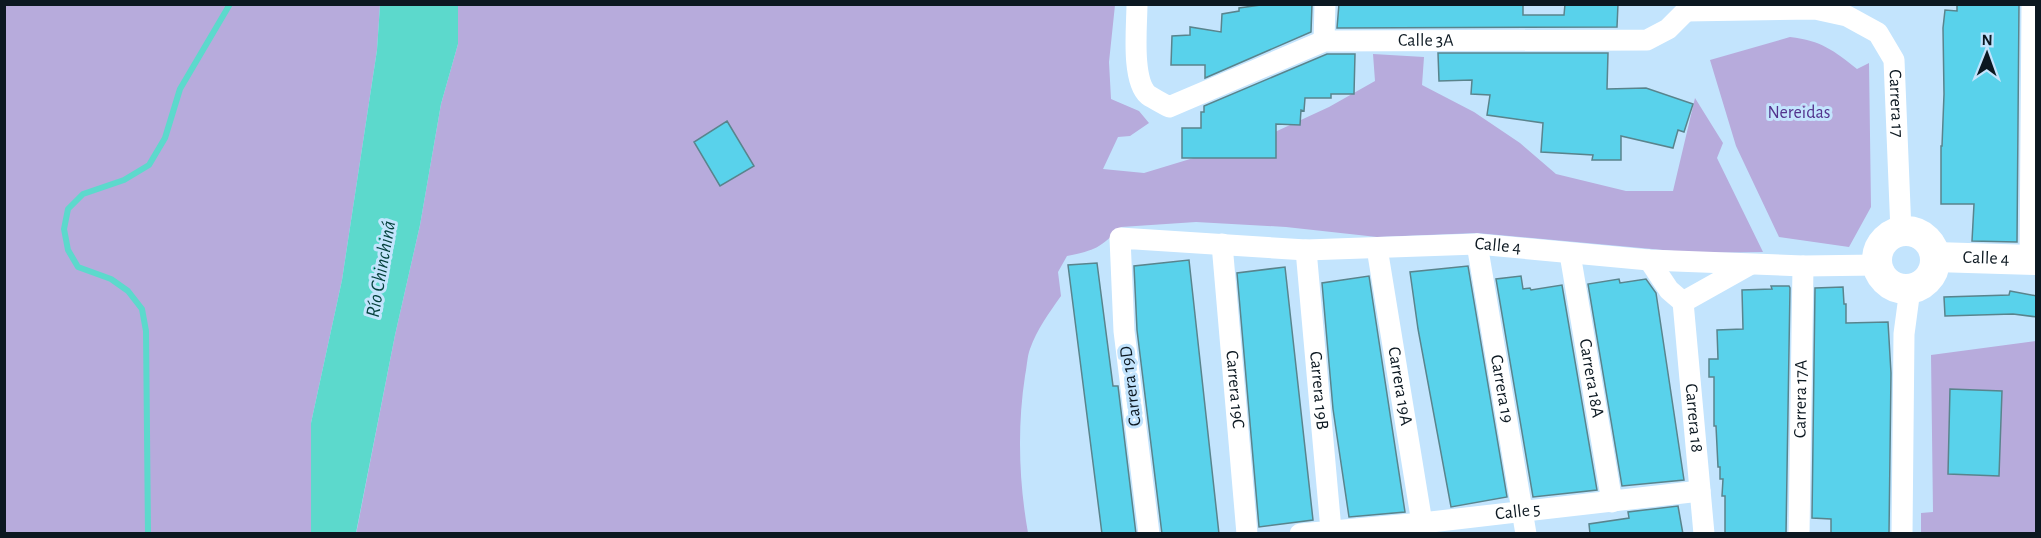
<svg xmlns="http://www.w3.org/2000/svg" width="2041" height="538" viewBox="0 0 2041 538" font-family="'Alegreya Sans',sans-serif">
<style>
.green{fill:#b7abdc}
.water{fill:#5cd9cc}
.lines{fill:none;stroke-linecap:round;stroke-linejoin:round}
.stream{stroke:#5cd9cc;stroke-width:6}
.building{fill:#59d2eb;stroke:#59848d;stroke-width:1.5}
.street{stroke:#fff;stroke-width:21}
.secondary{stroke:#fff;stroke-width:30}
.labels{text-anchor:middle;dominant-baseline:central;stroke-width:6;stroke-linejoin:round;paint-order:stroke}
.street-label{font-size:18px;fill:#0c1821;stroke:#c3e4fd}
.park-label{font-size:18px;fill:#53338d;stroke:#c3e4fd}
.water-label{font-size:20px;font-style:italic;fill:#023f3a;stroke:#c3e4fd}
</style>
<rect width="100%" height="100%" fill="#c3e4fd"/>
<!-- green -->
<path class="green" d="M4,5H380L377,50L342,280L311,423V533H5Z
M458,5H1115L1109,62L1111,99L1139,111L1149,123L1130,136L1118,137L1103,169L1144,173L1266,136L1329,107L1375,81L1373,54L1424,57L1422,85L1474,112L1520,143L1556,174L1626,191H1673L1695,98L1723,143L1717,158L1763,252L1696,253L1477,233L1377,237L1286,227L1196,222L1121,227C1100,248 1096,250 1067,256L1058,272L1061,296C1049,313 1037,329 1030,349C1027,357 1027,367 1025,376C1017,428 1019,482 1028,533L356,534L395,335L420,225L441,104L458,44Z
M1790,37C1822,41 1833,50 1857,69L1869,63L1871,207L1849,247L1779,237L1736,146L1710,60Z
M2036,341V533L1921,534V513L1933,512L1931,355Z"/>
<!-- water -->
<path class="water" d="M380,5H458V44L441,104L420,225L395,335L356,533H311V423L342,280L377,50Z"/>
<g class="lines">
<!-- stream -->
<path class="stream" d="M148,534L146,331L142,309L128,291L111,279L78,267L68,250L64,229L68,209L83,194L124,180L149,165L165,138L180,89L230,4"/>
</g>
<!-- building -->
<path class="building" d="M1268,4H1312L1311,32L1205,78V65H1171L1172,36L1190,35V27L1221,32L1222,14L1239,11V8Z
M1339,4H1523V15H1564L1565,4H1618L1617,27L1337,28Z
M1957,4H2019L2017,242L1972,241L1974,204H1941V146H1942L1944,94L1943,28L1945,10L1957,11Z
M1438,53H1608L1607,89L1646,88L1693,104L1684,132L1678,130L1673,148L1621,136V160H1592L1593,155L1541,152L1543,123L1487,115L1490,95L1471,94L1472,80L1439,81Z
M1327,54H1355L1354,94H1331V98H1305L1304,111L1301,110L1300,125L1276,124V158H1182V128H1201V112H1204V106Z
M727,121L754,166L720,186L694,142Z
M1189,260L1219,534H1162L1137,330L1134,266Z
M1097,263L1113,386H1118L1136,534H1102L1068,265Z
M1468,266L1507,497L1451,507L1418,329L1410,272Z
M1285,267L1313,520L1259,527L1237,273Z
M1369,276L1405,512L1349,517L1333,409L1322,283Z
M1521,276L1523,289L1530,288L1531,290L1562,285L1597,490L1533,497L1496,279Z
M1619,279L1620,283L1646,279L1656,293L1684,480L1622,486L1588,284Z
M1771,286H1789L1790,288L1786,534H1725V496H1722L1723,479H1720V467H1718L1716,426H1714V377H1709V359H1718L1717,330L1743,329L1742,290L1772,289Z
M1843,287L1844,304H1846V323L1888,322L1891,373L1889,534H1831V519L1812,518L1815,288Z
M2010,291L2037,296V317L2013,314L1945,316L1944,297L2009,295Z
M1950,389L2002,391L1999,476L1948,474Z
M1678,506L1683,534H1590L1589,524L1629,518L1628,512Z"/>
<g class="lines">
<!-- street -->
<g class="street">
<path id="s1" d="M1137,4C1137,25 1131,80 1148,95C1154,99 1162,103 1169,107L1324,41L1647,40L1668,29L1686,11"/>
<path id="s2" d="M1686,11L1815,9L1847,16L1878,33L1894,60L1901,232"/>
<path d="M1324,41L1325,4"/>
<path id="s3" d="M1222,244L1247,534"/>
<path id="s4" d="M1477,244L1526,534"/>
<path id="s5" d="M1377,248L1422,523"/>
<path id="s6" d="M1306,250L1331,530"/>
<path id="s7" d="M1570,254L1612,502"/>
<path id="s8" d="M1649,260L1669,290L1683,302L1704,534"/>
<path d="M2030,260L2032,4"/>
<path d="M1683,302L1749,265"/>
<path id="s9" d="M1149,534L1124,331L1120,238L1306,250L1477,244L1649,260L1803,266L1878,265"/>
<path id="s10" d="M1300,534L1422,523L1700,491"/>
<path id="s11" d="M1799,534L1803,266"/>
<path d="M1902,534L1904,334L1910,289"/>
</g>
<!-- secondary -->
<g class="secondary">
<circle cx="1906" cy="260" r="29"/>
<path id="s12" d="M1935,257L2036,260"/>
</g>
</g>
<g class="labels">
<!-- street labels -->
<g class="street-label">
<text stroke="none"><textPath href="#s1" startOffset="388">Calle 3A</textPath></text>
<text stroke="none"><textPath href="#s2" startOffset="272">Carrera 17</textPath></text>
<text stroke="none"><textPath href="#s9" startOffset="676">Calle 4</textPath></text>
<text stroke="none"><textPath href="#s12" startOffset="51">Calle 4</textPath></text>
<text stroke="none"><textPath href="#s7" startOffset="126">Carrera 18A</textPath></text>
<text stroke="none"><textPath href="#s5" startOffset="140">Carrera 19A</textPath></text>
<text transform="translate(1131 386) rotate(-97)">Carrera 19D</text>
<text stroke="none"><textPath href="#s3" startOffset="146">Carrera 19C</textPath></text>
<text stroke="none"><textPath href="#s4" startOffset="147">Carrera 19</textPath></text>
<text stroke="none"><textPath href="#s6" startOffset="141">Carrera 19B</textPath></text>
<text stroke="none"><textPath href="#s11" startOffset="135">Carrera 17A</textPath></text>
<text stroke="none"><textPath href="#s8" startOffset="171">Carrera 18</textPath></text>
<text stroke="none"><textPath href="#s10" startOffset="219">Calle 5</textPath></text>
</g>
<!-- park labels -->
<g class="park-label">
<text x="1799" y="113">Nereidas</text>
</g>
<!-- water labels -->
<g class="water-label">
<text transform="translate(381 269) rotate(-80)">Río Chinchiná</text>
</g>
</g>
<!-- border -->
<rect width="2041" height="538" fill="none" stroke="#0c1821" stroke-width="12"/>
<!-- north arrow -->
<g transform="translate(1987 54) rotate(1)" stroke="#c3e4fd" stroke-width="4.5" paint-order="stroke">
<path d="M0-4.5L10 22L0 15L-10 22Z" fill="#0c1821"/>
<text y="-9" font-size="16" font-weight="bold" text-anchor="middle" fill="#0c1821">N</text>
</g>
</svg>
